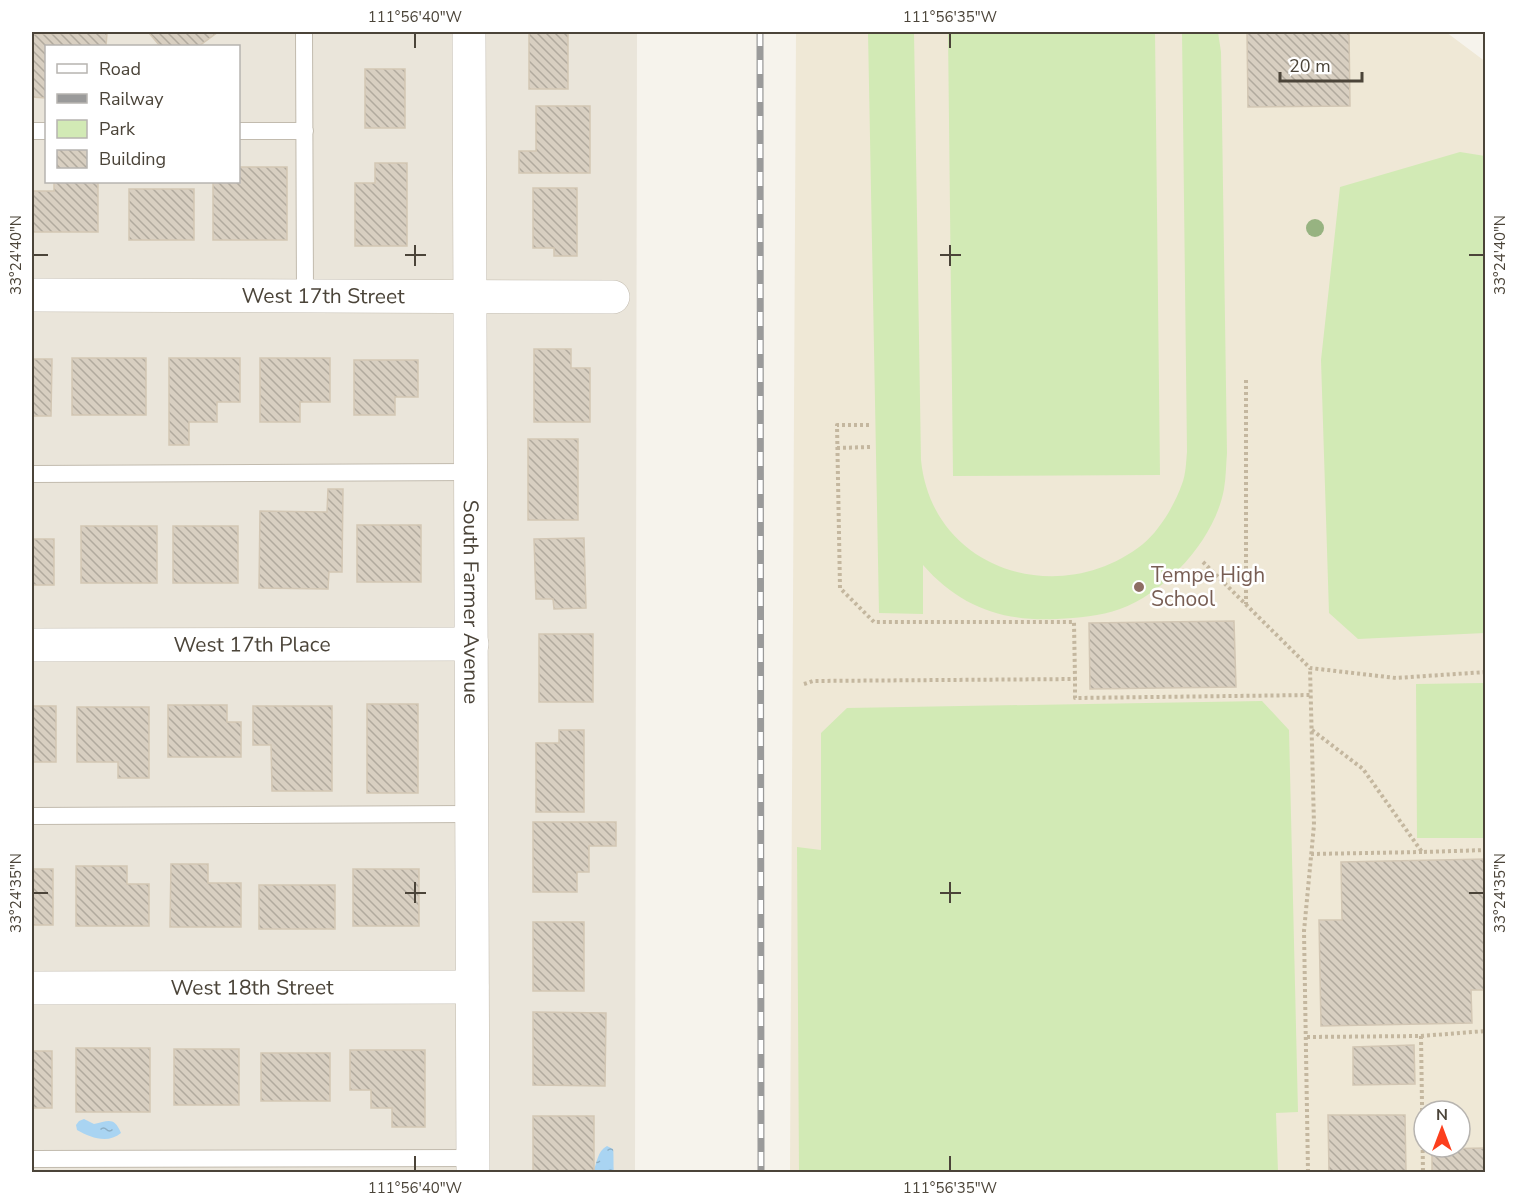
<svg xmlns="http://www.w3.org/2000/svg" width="1517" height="1204" viewBox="0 0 1517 1204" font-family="'Nunito Sans',sans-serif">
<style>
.residential{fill:#eae5da;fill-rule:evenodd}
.education{fill:#efe8d6;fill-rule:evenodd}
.park{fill:#d2eab5}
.water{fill:url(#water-ripples)}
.building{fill:url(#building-back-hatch);stroke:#d3c7b4;stroke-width:1.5}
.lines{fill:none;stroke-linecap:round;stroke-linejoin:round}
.lane-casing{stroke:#c2bbae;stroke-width:18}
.street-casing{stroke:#c2bbae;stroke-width:34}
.path{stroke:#c4b79f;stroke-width:4;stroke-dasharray:3 3;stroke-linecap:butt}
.lane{stroke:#fff;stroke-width:16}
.street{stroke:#fff;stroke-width:33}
.rail-casing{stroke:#9a9a9a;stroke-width:7}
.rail{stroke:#fff;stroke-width:4.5;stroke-dasharray:14;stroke-linecap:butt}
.tree{fill:#97b381}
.ticks{fill:none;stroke:#4b4439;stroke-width:2}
.education-dot{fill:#8d6e63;stroke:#fff;stroke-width:2}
.labels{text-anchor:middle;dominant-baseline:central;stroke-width:5;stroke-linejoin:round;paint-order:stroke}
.street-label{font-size:21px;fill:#4b4439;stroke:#fff}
.education-label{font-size:21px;fill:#785e54;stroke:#fff;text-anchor:start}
.neatline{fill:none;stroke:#4b4439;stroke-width:2}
.ticks-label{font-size:15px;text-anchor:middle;fill:#4b4439}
</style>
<defs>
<pattern id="water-ripples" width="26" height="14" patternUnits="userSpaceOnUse" patternTransform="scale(1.5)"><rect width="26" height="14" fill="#a9d4f2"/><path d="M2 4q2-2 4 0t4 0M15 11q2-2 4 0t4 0" fill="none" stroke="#8caec5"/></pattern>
<pattern id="building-back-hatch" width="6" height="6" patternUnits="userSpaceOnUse" patternTransform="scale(1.5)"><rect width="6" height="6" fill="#d8cfc1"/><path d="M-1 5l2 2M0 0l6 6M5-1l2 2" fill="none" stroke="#b1aa9e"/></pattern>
</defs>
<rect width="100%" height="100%" fill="#f6f3ec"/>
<!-- residential -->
<path class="residential" d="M32,32H637L635,1172H32ZM46,46H238V182H46Z"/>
<!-- education -->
<path class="education" d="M796,32H1446L1486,62L1485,1172H790ZM1424,1111H1460V1147H1424Z"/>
<!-- park -->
<path class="park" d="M868,32H914L921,460C932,571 1060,610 1143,544C1160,530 1175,504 1182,484C1186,474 1186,462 1187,452L1182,32H1218L1221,52L1227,453C1226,465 1226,477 1224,489C1215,539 1167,592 1120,609C1100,616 1078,618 1057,619C1002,622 959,606 923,565V614L879,613Z
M948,32H1155L1160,475L953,476Z
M1460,152L1485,156V633L1358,639L1329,613L1321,360L1340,187Z
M1485,683V838H1417L1416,684Z
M1262,701L1289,730L1298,1112L1276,1113L1278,1172H799L797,847L821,850V733L847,708Z"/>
<!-- water -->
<path class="water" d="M84,1119L94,1124C108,1121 114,1116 121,1133C108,1144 91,1138 77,1130L76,1125L79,1121Z
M607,1146L613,1149C614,1154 613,1166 614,1172H593C597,1164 597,1151 607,1146Z"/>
<!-- building -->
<path class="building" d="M151,32H218L199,46H160L149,33Z
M529,32H568V89H529Z
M1247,32H1349L1350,106L1248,107Z
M107,33L106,46H46V98L32,97V34Z
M365,69H405V128H365Z
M536,106H590V173H519V151H536Z
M375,163H407V246H355V183H375Z
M238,167H287V240H213V182H238Z
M54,182H98V232H32V191H54Z
M533,188H577V256H554V248H533Z
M129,189H194V240H129Z
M534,349H571V368H590V422H534Z
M72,358H146V415H72Z
M169,358H240V402H217V422H189V445H169Z
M260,358H330V402H300V422H260Z
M32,359H52L51,416H32Z
M354,360H418V397H395V415H354Z
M528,439H578V520H528Z
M328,489H343L342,572H329L328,589L259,588L260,511L327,512Z
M357,525H421V582H357Z
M81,526H157V583H81Z
M173,526H238V583H173Z
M584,538L586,608L554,609L553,599H536L534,539Z
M32,539H54V585H32Z
M1234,621L1236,687L1090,689L1089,623Z
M539,634H593V702H539Z
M367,704H418V793H367Z
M168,705H227V722H241V757H168Z
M32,706H56V762H32Z
M253,706H332V791H272L271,745H253Z
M77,707H149V778H118V762H77Z
M559,730H584V812H536V743H559Z
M533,822H616V846H589V872H577V892H533Z
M1486,859V990H1471L1472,1023L1321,1026L1319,920H1342L1341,862Z
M171,864H208V883H241V927H170Z
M76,866H127V884H149V926H76Z
M32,869H53V925H32Z
M353,869H419V926H353Z
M259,885H335V929H259Z
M533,922H584V991H533Z
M533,1012L606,1013L605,1086L533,1085Z
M1414,1045L1415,1084L1353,1085V1047Z
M76,1048H150V1112H76Z
M174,1049H239V1105H174Z
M350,1050H425V1127H392V1108H371V1090H350Z
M32,1051H52V1108H32Z
M261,1053H330V1101H261Z
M1328,1115H1405L1406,1172H1329Z
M533,1116H594V1172H533Z
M1486,1148V1172H1432V1149Z"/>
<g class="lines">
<defs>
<path id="lane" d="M304,32L305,296
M32,131H46
M238,131H305
M32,474L471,472
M32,816L472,814
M32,1159L473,1158"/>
<g id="street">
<path id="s1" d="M469,32L473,1172"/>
<path id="s2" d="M32,295L613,297"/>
<path id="s3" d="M32,645L472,644"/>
<path id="s4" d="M32,988L472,987"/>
</g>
</defs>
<!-- lane casing -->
<use href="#lane" class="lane-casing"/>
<!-- street casing -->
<use href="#street" class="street-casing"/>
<!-- path -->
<path class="path" d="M1246,380V604
M869,425H837L840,588L874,622H1074L1075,679
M837,448L870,447
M1203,562L1310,668L1396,678L1486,672
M804,684L813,681L1075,679V698L1311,695
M1312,730L1363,769L1422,852L1486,850
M1311,854L1422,852
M1421,1036L1486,1031
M1307,1037L1421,1036L1423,1172
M1308,1172L1304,931L1314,825L1310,668"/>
<!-- lane -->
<use href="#lane" class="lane"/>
<!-- street -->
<use href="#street" class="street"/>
<defs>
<path id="rail" d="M760,32L761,1172"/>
</defs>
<!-- rail casing -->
<use href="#rail" class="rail-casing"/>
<!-- rail -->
<use href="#rail" class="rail"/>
</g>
<!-- trees -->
<circle class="tree" cx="1315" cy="228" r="9"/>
<!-- ticks -->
<path class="ticks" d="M415,33V48M950,33V48M415,245V266M950,245V266M33,255H48M405,255H426M940,255H961M1469,255H1484M415,882V903M950,882V903M33,893H48M405,893H426M940,893H961M1469,893H1484M415,1156V1171M950,1156V1171"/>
<!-- markers -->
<circle class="education-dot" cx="1139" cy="587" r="6"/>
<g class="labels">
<!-- street labels -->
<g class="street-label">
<text stroke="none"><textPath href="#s2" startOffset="291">West 17th Street</textPath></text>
<text stroke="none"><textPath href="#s1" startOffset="570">South Farmer Avenue</textPath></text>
<text stroke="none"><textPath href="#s3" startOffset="220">West 17th Place</textPath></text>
<text stroke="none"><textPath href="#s4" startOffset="220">West 18th Street</textPath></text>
</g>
<!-- education labels -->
<g class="education-label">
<text x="1151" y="575">Tempe High<tspan x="1151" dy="24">School</tspan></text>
</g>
</g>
<!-- border -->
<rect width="1517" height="1204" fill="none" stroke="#ffffff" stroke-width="66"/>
<!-- legend -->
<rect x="45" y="45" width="195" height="138" fill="#ffffff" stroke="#b7b4b0" stroke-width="1.5"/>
<rect x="57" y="64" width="30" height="9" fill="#ffffff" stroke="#b7b4b0" stroke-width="1.5"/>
<text x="99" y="75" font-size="18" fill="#4b4439">Road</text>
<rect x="57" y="94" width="30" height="9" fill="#9a9a9a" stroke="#b7b4b0" stroke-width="1.5"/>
<text x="99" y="105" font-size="18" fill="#4b4439">Railway</text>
<rect x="57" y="120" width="30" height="18" fill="#d2eab5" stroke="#b7b4b0" stroke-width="1.5"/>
<text x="99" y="135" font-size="18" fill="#4b4439">Park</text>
<rect x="57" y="150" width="30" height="18" fill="url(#building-back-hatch)" stroke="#b7b4b0" stroke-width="1.5"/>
<text x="99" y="165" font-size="18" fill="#4b4439">Building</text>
<!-- north arrow -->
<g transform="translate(1442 1129)"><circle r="28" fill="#ffffff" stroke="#b7b4b0" stroke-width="1.5"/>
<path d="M0-4.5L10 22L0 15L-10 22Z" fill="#fc3f1d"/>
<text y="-9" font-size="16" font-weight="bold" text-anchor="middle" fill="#4b4439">N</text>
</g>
<!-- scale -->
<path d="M1280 72v9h82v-9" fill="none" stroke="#4b4439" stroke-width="3"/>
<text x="1289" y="72" font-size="18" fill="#4b4439" stroke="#ffffff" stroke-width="4.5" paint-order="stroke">20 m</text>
<rect x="33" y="33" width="1451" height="1138" class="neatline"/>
<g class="ticks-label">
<text x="415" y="22">111°56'40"W</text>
<text x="950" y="22">111°56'35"W</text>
<text transform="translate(16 255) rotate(-90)" y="5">33°24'40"N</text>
<text transform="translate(1500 255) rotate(-90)" y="5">33°24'40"N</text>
<text transform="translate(16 893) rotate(-90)" y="5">33°24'35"N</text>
<text transform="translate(1500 893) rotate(-90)" y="5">33°24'35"N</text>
<text x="415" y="1193">111°56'40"W</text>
<text x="950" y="1193">111°56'35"W</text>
</g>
</svg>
